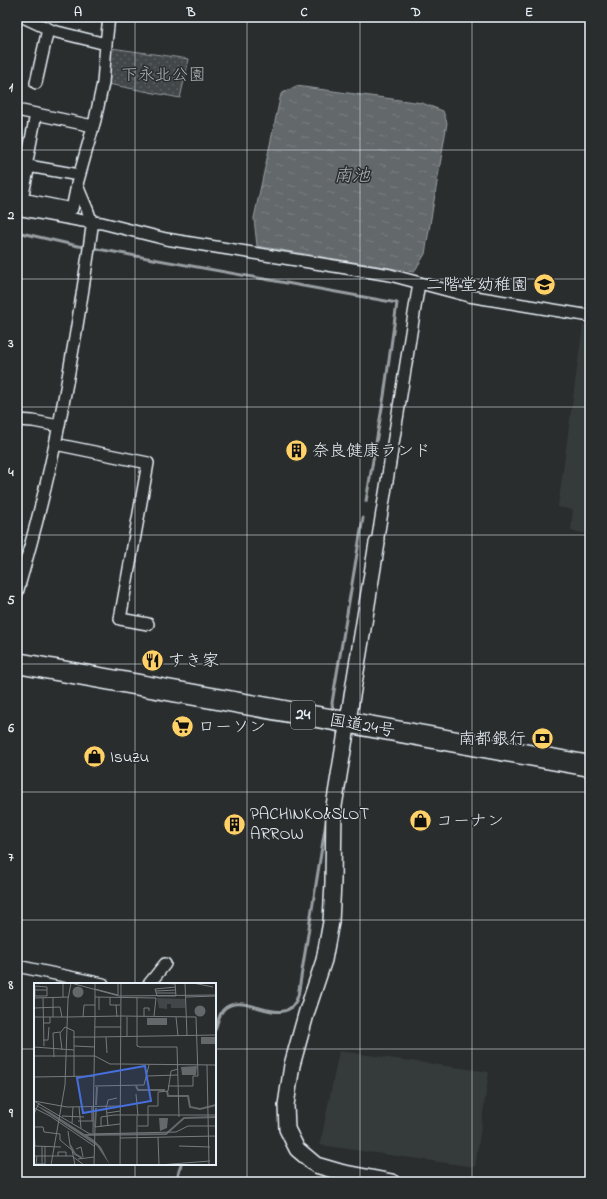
<svg xmlns="http://www.w3.org/2000/svg" width="607" height="1199" viewBox="0 0 607 1199" font-family="'Indie Flower','Klee One',sans-serif">
<style>
.built{fill:#363a3b}
.park{fill:url(#park-dots);stroke:#959ca0}
.water{fill:url(#water-ripples);stroke:#989fa3}
.lines{fill:none;stroke-linecap:round;stroke-linejoin:round}
.stream{stroke:#989fa3;stroke-width:3}
.street-casing{stroke:#e8f1f8;stroke-width:14}
.secondary-casing{stroke:#e8f1f8;stroke-width:18}
.highway-casing{stroke:#e8f1f8;stroke-width:23}
.street{stroke:#2a2d2e;stroke-width:11}
.secondary{stroke:#2a2d2e;stroke-width:15}
.highway{stroke:#2a2d2e;stroke-width:20}
.grid{fill:none;stroke:#e8f1f8;stroke-width:1;stroke-opacity:0.55}
.labels{text-anchor:middle;dominant-baseline:central;stroke-width:3;stroke-linejoin:round;paint-order:stroke}
.shield{fill:#2a2d2e;stroke:#afb6bb;stroke-width:1}
.shield-label{font-size:16px;font-weight:bold;fill:#e8f1f8}
.park-label{font-size:17px;fill:#aeb5ba;stroke:#2a2d2e}
.poi-label{font-size:17px;fill:#e8f1f8;stroke:#2a2d2e;text-anchor:start}
.street-label{font-size:17px;fill:#e8f1f8;stroke:#2a2d2e}
.water-label{font-size:18px;font-style:italic;fill:#acb3b9;stroke:#2a2d2e}
.inset-river{fill:none;stroke:#63686b;stroke-width:2}
.inset-road{fill:none;stroke:#767b7f;stroke-width:1}
.view{fill:#466fde;fill-opacity:0.15;stroke:#466fde;stroke-width:2}
.inset-edge{fill:none;stroke:#e8f1f8;stroke-width:2}
.neatline{fill:none;stroke:#e8f1f8;stroke-width:1.5}
.grid-label{font-size:13px;text-anchor:middle;font-weight:bold;fill:#e8f1f8}
</style>
<defs>
<pattern id="park-dots" width="8" height="8" patternUnits="userSpaceOnUse"><rect width="8" height="8" fill="#424648"/><path d="M2 2h.1M6 6h.1" fill="none" stroke="#5d6163" stroke-width="1.8" stroke-linecap="round"/></pattern>
<pattern id="water-ripples" width="26" height="14" patternUnits="userSpaceOnUse"><rect width="26" height="14" fill="#63686b"/><path d="M2 4q2-2 4 0t4 0M15 11q2-2 4 0t4 0" fill="none" stroke="#797e81"/></pattern>
</defs>
<rect width="100%" height="100%" fill="#2a2d2e"/>
<filter id="ink" filterUnits="userSpaceOnUse"><feTurbulence type="fractalNoise" baseFrequency=".025" numOctaves="2"/><feDisplacementMap in="SourceGraphic" scale="8" xChannelSelector="R" yChannelSelector="G"/><feConvolveMatrix kernelMatrix="1 2 1 2 8 2 1 2 1" color-interpolation-filters="sRGB"/></filter>
<g filter="url(#ink)">
<!-- built -->
<path class="built" d="M583,325L590,326V534L571,531L573,510L558,507Z
M339,1051L489,1072L475,1167L320,1145Z"/>
<!-- park -->
<path class="park" d="M111,48L189,59L180,98L108,84Z"/>
<!-- water -->
<path class="water" d="M296,86L422,103L443,111L447,123L425,254L414,272L257,246L254,218L281,94Z"/>
<g class="lines">
<!-- stream -->
<path class="stream" d="M17,232L78,246L87,247
M92,248L397,303L384,396L366,501
M333,710L332,703L363,518
M337,731L339,739
M215,1030C217,1024 219,1015 223,1010C243,988 285,1034 298,996L327,816
M176,1182L181,1164"/>
<defs>
<path id="street" d="M23,17L53,31L106,44
M36,83L48,29
M17,110L93,126
M17,164L79,175
M17,198L72,209L77,185
M22,199L28,170L27,161L35,119L37,114
M17,209L83,221L102,223L166,239L390,275L469,296L590,316
M17,420L33,421L59,426
M55,444L148,463L120,619L148,624
M377,543L419,283
M17,593C33,538 48,481 59,425C72,359 83,293 92,227C91,212 81,199 77,184L95,120L103,83L106,44L109,17
M17,966L103,984
M149,984L165,964"/>
<path id="secondary" d="M377,543L334,806L333,882L331,922L324,960L307,1011L292,1065L286,1105L287,1129L297,1149L316,1165L340,1172L392,1182"/>
<path id="highway" d="M17,663L590,766"/>
</defs>
<!-- street casing -->
<use href="#street" class="street-casing"/>
<!-- secondary casing -->
<use href="#secondary" class="secondary-casing"/>
<!-- highway casing -->
<use href="#highway" class="highway-casing"/>
<!-- street -->
<use href="#street" class="street"/>
<!-- secondary -->
<use href="#secondary" class="secondary"/>
<!-- highway -->
<use href="#highway" class="highway"/>
</g>
</g>
<!-- grid -->
<path class="grid" d="M135,17V984M247,17V1182M360,17V1182M472,17V1182M17,150H590M17,279H590M17,407H590M17,535H590M17,664H590M17,792H590M17,920H590M17,1049H35M215,1049H590M135,1164V1182"/>
<!-- icons -->
<defs>
<symbol id="school-disc" viewBox="-11 -11 22 22"><circle r="9.5" fill="#ffd166" stroke="#2a2d2e"/><path d="M0-5L7-2L0 1L-7-2ZM-4 1L0 2.5L4 1V4Q0 6-4 4Z" fill="#111"/></symbol>
<symbol id="building-disc" viewBox="-11 -11 22 22"><circle r="9.5" fill="#ffd166" stroke="#2a2d2e"/><path d="M-4-6H4V6H1V3H-1V6H-4ZM-2.5-4.3h1.7v1.8h-1.7ZM.8-4.3h1.7v1.8H.8ZM-2.5-1h1.7V.8h-1.7ZM.8-1h1.7V.8H.8Z" fill="#111"/></symbol>
<symbol id="restaurant-disc" viewBox="-11 -11 22 22"><circle r="9.5" fill="#ffd166" stroke="#2a2d2e"/><path d="M-5-6h1v4h1v-4h1v4h1v-4h1v5L-1.5 .5V6h-2V.5L-5-1ZM5-6V6H3V1.5H1.5Q1.5-4 5-6Z" fill="#111"/></symbol>
<symbol id="supermarket-disc" viewBox="-11 -11 22 22"><circle r="9.5" fill="#ffd166" stroke="#2a2d2e"/><path d="M-6-5.5h2.5l.6 2H6L4.5 2H-2.5L-4.4-4H-6ZM-1.5 3.2a1.3 1.3 0 1 0 .1 0ZM3 3.2a1.3 1.3 0 1 0 .1 0Z" fill="#111"/></symbol>
<symbol id="bank-disc" viewBox="-11 -11 22 22"><circle r="9.5" fill="#ffd166" stroke="#2a2d2e"/><path d="M-6-4H6V4H-6ZM0-2.3a2.3 2.3 0 1 0 0 4.6a2.3 2.3 0 1 0 0-4.6Z" fill="#111"/></symbol>
<symbol id="shop-disc" viewBox="-11 -11 22 22"><circle r="9.5" fill="#ffd166" stroke="#2a2d2e"/><path d="M-5-2.5h2.3a2.7 3.5 0 0 1 5.4 0H5L5.5 6h-11ZM-1.5-2.5h3a1.5 2.3 0 0 0-3 0Z" fill="#111"/></symbol>
</defs>
<g fill-rule="evenodd">
<use href="#school-disc" x="532" y="272" width="25" height="25"/>
<use href="#building-disc" x="284" y="438" width="25" height="25"/>
<use href="#restaurant-disc" x="140" y="648" width="25" height="25"/>
<use href="#supermarket-disc" x="170" y="714" width="25" height="25"/>
<use href="#bank-disc" x="530" y="726" width="25" height="25"/>
<use href="#shop-disc" x="82" y="744" width="25" height="25"/>
<use href="#shop-disc" x="408" y="808" width="25" height="25"/>
<use href="#building-disc" x="222" y="812" width="25" height="25"/>
</g>
<g class="labels">
<!-- shield labels -->
<rect class="shield" x="291" y="701" width="24" height="28" rx="3"/>
<g class="shield-label">
<text x="303" y="715">24</text>
</g>
<!-- park labels -->
<g class="park-label">
<text x="163" y="75">下永北公園</text>
</g>
<!-- poi labels -->
<g class="poi-label">
<text x="528" y="285" text-anchor="end">二階堂幼稚園</text>
<text x="312" y="451">奈良健康ランド</text>
<text x="168" y="661">すき家</text>
<text x="198" y="727">ローソン</text>
<text x="526" y="739" text-anchor="end">南都銀行</text>
<text x="110" y="757">Isuzu</text>
<text x="250" y="814">PACHINKO&amp;SLOT<tspan x="250" dy="20">ARROW</tspan></text>
<text x="436" y="821">コーナン</text>
</g>
<!-- street labels -->
<g class="street-label">
<text transform="translate(362 726) rotate(10)">国道24号</text>
</g>
<!-- water labels -->
<g class="water-label">
<text x="352" y="177">南池</text>
</g>
</g>
<!-- overview -->
<g transform="translate(34 983)">
<rect width="182" height="182" fill="#2a2d2e"/>
<path d="M123,15L152,16L151,25H137V21H133V26L125,25Z" fill="#424648"/>
<path d="M38.5 9a5.5 5.5 0 1 1 11 0a5.5 5.5 0 1 1-11 0ZM160.5 28a5.5 5.5 0 1 1 11 0a5.5 5.5 0 1 1-11 0ZM113,35H133V42H113ZM181,54V61H167V54ZM163,83L162,92H148L147,84ZM0,121L16,129L60,157L67,164L76,182L63,163ZM125,135H134L133,145L126,148Z" fill="#63686b"/>
<path class="inset-river" d="M102,103L104,107H131M133,108L134,113H154L156,124L166,126L182,122M62,122L63,104M61,144L62,125M49,152L132,151L150,135L182,134M36,162L41,171L48,175"/>
<path class="inset-road" d="M37,0L85,13L182,12M61,0V34M124,0L141,1M141,0L142,13H123L121,6L142,4M151,0L153,53M159,0L179,4M61,6L84,12V0M0,7H13M122,8L142,7M122,10H142M0,13H13V4L1,3V13M19,14V34M29,14V0M61,14L122,15L120,33M76,14V22H86M103,14V53M152,14L182,13M0,15L35,14M9,15L10,63M82,22L83,34M0,25L26,24L28,34M65,27V14M87,33L162,34L164,93H159V103H134M110,33V25H115V28M0,34H33M33,34L87,33M49,34L50,22H61M142,34L144,53M9,40H16V34M61,44H87M0,53V72M93,53V34M103,53V63L106,64H143L145,134M39,54H61M61,54L182,52M72,54L73,70M9,57H14L15,44M40,63L61,64M0,64L40,67M28,67L26,50L31,44L40,48V94M0,73H61L76,81H86M20,74L19,50L26,49M86,81L182,82M173,82L175,182M113,93L144,92M0,94L61,93M61,103L110,102L115,82M102,111L104,133M0,118L56,151L142,149L154,143H182M0,118L33,124L86,123M72,122L74,143M73,122L74,117L83,115M45,124L47,145M58,124V138M0,125L16,133L60,163M73,130L86,128M0,131L5,120M28,133L50,134M44,138H59M38,140L39,124M104,143H114V123H124V109L134,108L137,88L144,86M0,144H9L10,149L26,151V157L38,167L41,182M0,144L1,163M67,144V134L80,132H182M34,148L36,162M59,150L61,34M124,154L125,182M86,155L182,153M0,163L27,164M8,163V181M145,163L176,164M42,166L47,164L49,174M0,173H38L50,182M3,173L2,181H11V163M24,173V169H32V173M44,176L60,174M17,182L31,102L34,16L37,0M60,182L61,144L86,141M86,182L87,0M103,182V133M125,182L176,178"/>
<path class="view" d="M111,83L117,118L49,130L43,95Z"/>
<rect width="182" height="182" class="inset-edge"/>
</g>
<!-- margin -->
<rect width="607" height="1199" fill="none" stroke="#2a2d2e" stroke-width="44"/>
<rect x="22" y="22" width="563" height="1155" class="neatline"/>
<g class="grid-label">
<text x="78" y="16">A</text>
<text x="191" y="16">B</text>
<text x="304" y="16">C</text>
<text x="416" y="16">D</text>
<text x="529" y="16">E</text>
<text x="11" y="91">1</text>
<text x="11" y="219">2</text>
<text x="11" y="347">3</text>
<text x="11" y="476">4</text>
<text x="11" y="604">5</text>
<text x="11" y="732">6</text>
<text x="11" y="861">7</text>
<text x="11" y="989">8</text>
<text x="11" y="1117">9</text>
</g>
</svg>
